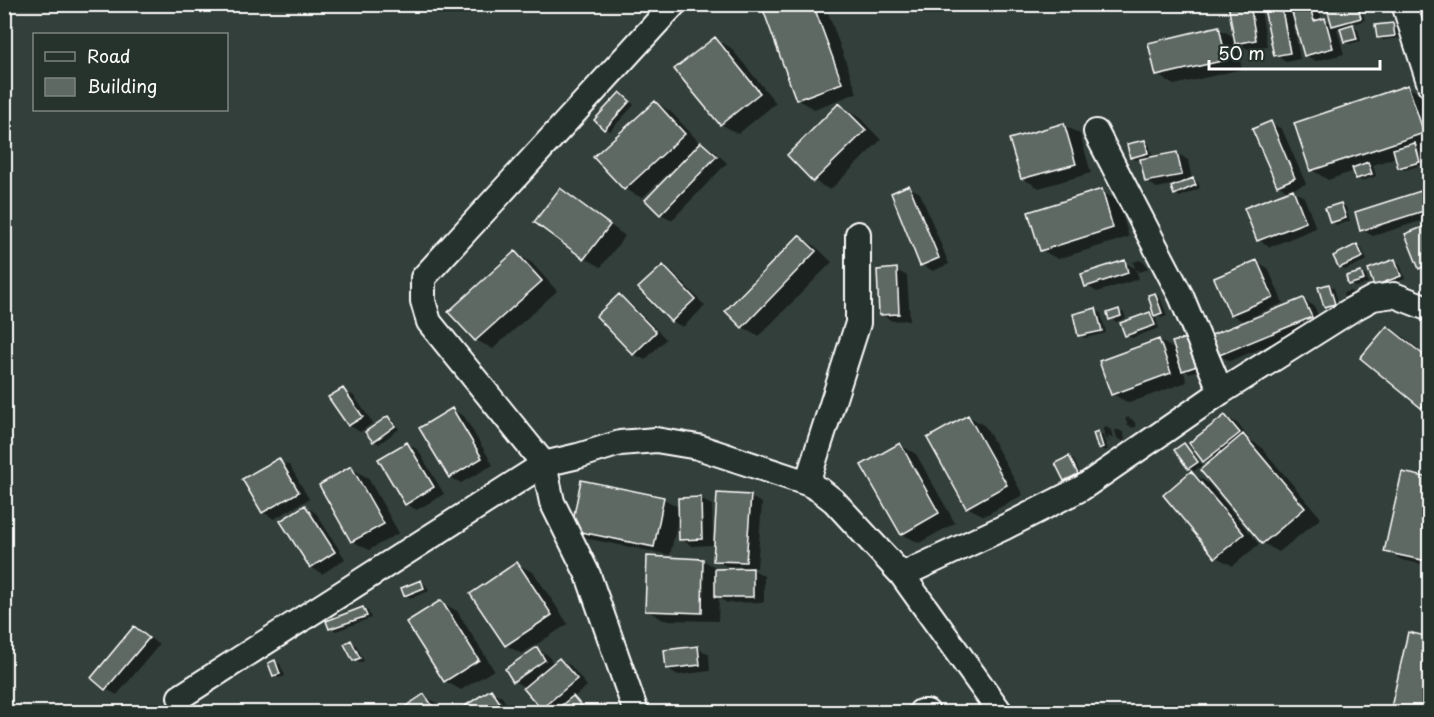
<svg xmlns="http://www.w3.org/2000/svg" width="1434" height="717" viewBox="0 0 1434 717" font-family="'Playpen Sans',sans-serif">
<style>
.shadow{fill:#0007}
.building{fill:#5f6964;stroke:#fff;stroke-width:1.5}
.lines{fill:none;stroke-linecap:round;stroke-linejoin:round}
.street-casing{stroke:#fff;stroke-width:28}
.street{stroke:#26332d;stroke-width:24}
</style>
<rect width="100%" height="100%" fill="#333f3a"/>
<filter id="ink" filterUnits="userSpaceOnUse"><feTurbulence type="fractalNoise" baseFrequency=".0167" numOctaves="2"/><feDisplacementMap in="SourceGraphic" scale="12" xChannelSelector="R" yChannelSelector="G"/><feConvolveMatrix kernelMatrix="1 2 1 2 8 2 1 2 1" color-interpolation-filters="sRGB"/></filter>
<g filter="url(#ink)">
<!-- shadow -->
<path class="shadow" d="M762,4H825L857,93L814,109L797,99Z
M1230,4H1260L1267,46L1248,49L1236,43L1242,69L1174,85L1157,75L1218,28L1236,38Z
M1265,4H1290V7L1299,4H1312L1319,9L1322,20H1325L1333,24L1343,4H1360L1365,20L1351,25L1358,29L1361,41L1350,44L1345,41L1341,28L1337,29L1344,54L1316,61L1305,55L1294,15H1292L1300,59L1286,62L1275,55Z
M1393,24L1398,27L1400,38L1383,40L1378,37Z
M715,38L731,48L776,103L738,134L721,124Z
M1408,87L1424,96L1430,112V146L1421,149L1425,164L1405,170L1400,167L1397,157L1373,165L1376,176L1362,181L1357,178L1354,171L1328,180L1312,170Z
M625,97L634,105L610,131L605,129Z
M655,102L671,112L701,144L713,150L727,163L672,220L661,214L647,200L677,169L675,167L642,198L625,189L595,157Z
M840,105L856,114L881,140L830,190L814,181Z
M1270,123L1282,129L1306,184L1291,190L1304,197L1316,228L1270,247L1259,240L1290,192L1278,185Z
M1064,125L1080,134L1091,173L1039,188L1022,178Z
M1144,141L1149,144L1153,158L1177,153L1188,160L1192,179L1198,182L1200,188L1180,197L1175,194L1180,183L1157,188L1146,181L1142,158L1136,160L1131,157Z
M909,187L920,193L949,264L933,271L922,265Z
M560,190L577,200L625,236L601,267L585,258Z
M1430,190V218L1373,236L1362,230Z
M1101,191L1118,201L1129,237L1058,259L1041,250Z
M1340,204L1346,207L1350,221L1337,225L1332,222Z
M1430,226V273L1420,268Z
M799,237L815,246L832,262L759,336L743,327Z
M1357,246L1362,249L1367,260L1345,270L1340,267Z
M515,253L532,263L557,291L493,349L476,340Z
M1140,260L1145,263L1148,269L1140,272L1136,269L1139,279L1097,292L1086,285L1124,262L1135,268L1133,262Z
M1394,261L1400,264L1405,279L1380,288L1375,285Z
M1256,262L1268,268L1283,303L1242,321L1231,314Z
M663,266L674,273L705,306L683,327L671,321Z
M896,270L907,276L910,320L892,321L881,314Z
M1361,273L1366,276L1368,283L1355,287L1350,284Z
M1329,285L1334,288L1339,306L1330,309L1325,306Z
M1350,291L1355,294L1350,301L1344,298L1343,293Z
M1155,294L1160,297L1167,316L1161,318L1156,315Z
M619,296L630,303L666,339L645,360L634,354Z
M1303,299L1314,306L1322,323L1230,361L1219,355Z
M1096,310L1101,313L1106,333L1085,338L1080,335Z
M1119,310L1124,313L1126,318L1116,322L1110,319Z
M1150,313L1155,316L1159,328L1132,338L1126,335Z
M1388,328L1404,337L1430,358V410L1422,406Z
M1159,340L1204,368L1189,373L1183,369L1187,382L1129,403L1112,394Z
M343,390L354,396L373,423L360,432L349,425Z
M452,410L464,416L493,465L461,483L450,477Z
M968,416L985,426L1023,495L984,516L967,507Z
M388,417L393,420L399,429L379,444L374,441Z
M1128,417L1133,420L1137,426L1133,428L1128,425L1125,419Z
M1226,417L1237,423L1250,440L1260,446L1321,518L1279,552L1263,543L1210,464L1204,461Z
M1106,427L1111,430L1113,439L1108,436V439L1111,442L1103,437L1108,449L1105,451L1099,448L1098,433L1106,438L1103,428Z
M1115,430H1119L1124,433L1125,441H1122L1117,438Z
M407,443L418,450L444,494L417,510L406,504Z
M900,445L916,454L955,523L919,543L902,534Z
M1184,445L1189,448L1202,465L1194,471L1189,468Z
M1069,457L1074,460L1082,477L1070,483L1065,480Z
M279,460L290,466L309,499L274,519L263,512Z
M351,468L368,478L399,533L369,550L352,541Z
M1191,473L1208,483L1259,544L1233,566L1216,557Z
M1430,480V566L1402,560L1386,551Z
M750,497L762,503L757,568L749,567L764,576V602L727,603L719,598L718,621L663,620L647,610L703,560L720,570H745V567L726,566L715,560Z
M664,499L680,508L700,499L712,505L713,545L692,546L681,539L679,515L670,555L589,539L573,529Z
M305,506L316,513L345,559L322,574L311,567L282,521Z
M517,564L534,573L568,624L522,654L506,645Z
M421,582L426,585L429,591L411,598L406,595Z
M441,602L457,611L494,670L461,690L445,681Z
M363,608L368,611L371,618L336,631L331,628Z
M135,628L146,635L159,645L117,695L106,689Z
M1409,634L1430,639V712H1392Z
M351,642L356,645L364,661L360,663L355,660Z
M697,648L709,654L710,671L678,675L667,668Z
M537,649L548,655L554,665L560,660L571,666L587,686L573,698L578,701L588,712H550L542,708L526,688L514,681Z
M275,662L280,664L285,676L279,678L274,675Z
M491,691L502,697L512,712H460L459,711Z
M424,696L435,702L443,712H399Z"/>
<!-- building -->
<path class="building" d="M761,4H813L842,83L796,100Z
M1228,4H1250L1256,40L1235,44Z
M1263,4H1281L1290,53L1274,56Z
M1293,4H1309L1314,21L1325,18L1333,48L1304,56L1290,5Z
M1338,4H1357L1361,18L1332,26L1327,8Z
M1393,23L1395,36L1377,38L1375,25Z
M1353,24L1357,39L1344,42L1340,28Z
M1219,26L1226,60L1156,76L1148,43Z
M715,37L760,93L720,125L674,69Z
M1408,85L1424,133L1310,171L1294,123Z
M620,92L630,101L604,130L594,120Z
M655,101L685,134L624,190L593,157Z
M839,103L866,130L813,182L787,155Z
M1271,121L1295,178L1277,186L1252,129Z
M1064,123L1076,164L1021,179L1009,139Z
M1145,140L1148,153L1130,158L1127,144Z
M701,142L717,156L660,215L645,200Z
M1415,143L1420,162L1398,168L1393,149Z
M1177,152L1182,175L1145,182L1140,159Z
M1368,162L1372,174L1356,179L1352,168Z
M1193,178L1196,185L1174,195L1171,187Z
M909,185L939,258L920,266L891,193Z
M560,188L610,225L584,259L534,222Z
M1430,188V209L1360,231L1355,212Z
M1102,189L1113,228L1040,251L1028,212Z
M1293,189L1306,222L1257,241L1244,208Z
M1341,203L1346,218L1330,223L1325,208Z
M1430,224V264L1419,269L1405,234Z
M799,235L816,251L742,328L725,311Z
M1357,244L1363,257L1339,268L1333,256Z
M515,251L542,281L475,341L448,312Z
M1395,259L1401,276L1374,286L1368,269Z
M1125,260L1128,273L1085,287L1081,274Z
M1257,260L1273,297L1230,315L1214,278Z
M663,265L695,299L671,322L638,288Z
M897,268L899,314L879,315L877,270Z
M1361,272L1364,280L1348,285L1346,276Z
M1329,284L1335,304L1324,307L1318,287Z
M1155,293L1162,313L1154,316L1148,295Z
M619,294L656,332L633,355L596,316Z
M1303,298L1312,317L1217,356L1209,336Z
M1096,308L1102,331L1078,336L1073,314Z
M1119,309L1121,316L1109,320L1107,313Z
M1150,312L1155,325L1125,336L1120,323Z
M1387,326L1430,360V398L1421,408L1360,358Z
M1190,337L1200,365L1182,371L1172,342Z
M1159,339L1171,373L1111,395L1099,361Z
M343,388L363,417L348,426L328,397Z
M452,408L482,458L449,478L419,428Z
M968,415L1007,485L966,508L927,438Z
M1225,415L1240,433L1203,462L1189,443Z
M388,416L395,426L373,442L365,432Z
M1098,431L1103,447L1098,449L1093,433Z
M1243,434L1305,508L1262,544L1200,470Z
M407,442L434,487L405,505L378,459Z
M900,443L939,513L901,535L861,465Z
M1184,443L1198,462L1188,469L1174,450Z
M1069,456L1078,474L1064,481L1055,463Z
M279,458L299,492L262,513L242,479Z
M351,466L384,524L351,542L319,485Z
M1191,471L1244,534L1215,558L1163,495Z
M1402,472L1430,478V551L1427,561L1384,552Z
M581,480L664,497L654,547L571,530Z
M717,493L751,495L746,562L713,561Z
M701,497L702,539L679,540L678,498Z
M305,505L335,552L310,568L280,521Z
M647,556L703,559L702,613L645,611Z
M517,562L552,615L505,646L470,594Z
M753,568V597H715V569Z
M421,580L424,588L404,596L401,588Z
M441,600L479,660L444,682L406,622Z
M363,607L367,616L329,629L326,621Z
M134,626L149,638L105,690L91,678Z
M1408,632L1430,637V712H1390Z
M351,640L360,658L353,661L344,644Z
M698,646L700,665L666,669L664,650Z
M537,647L545,660L513,682L505,669Z
M559,658L577,679L541,709L523,688Z
M275,660L280,674L273,676L268,663Z
M491,689L506,712H458L457,711Z
M424,694L437,712H397Z
M573,696L585,710L582,712H553Z"/>
<g class="lines">
<defs>
<path id="street" d="M1404,4L1430,85
M1096,132L1181,296L1221,392
M807,483L858,323V234
M902,575L1005,527L1082,488L1221,392L1351,310L1373,298L1394,295L1430,309
M180,697L544,464L578,456L620,443L656,440L698,447L807,483L820,490L834,501L902,575L1000,712
M636,712L588,575L552,502L544,464L429,322L423,301V278L674,4
M921,712H927"/>
</defs>
<!-- street casing -->
<use href="#street" class="street-casing"/>
<!-- street -->
<use href="#street" class="street"/>
</g>
</g>
<!-- margin -->
<rect width="1434" height="717" fill="none" stroke="#26332d" stroke-width="24"/>
<rect x="12" y="12" width="1410" height="693" fill="none" stroke="#fff" stroke-width="2" filter="url(#ink)"/>
<!-- legend -->
<rect x="33" y="33" width="195" height="78" fill="#26332d" stroke="#7d8581" stroke-width="1.5"/>
<rect x="45" y="52" width="30" height="9" fill="#26332d" stroke="#7d8581" stroke-width="1.5"/>
<text x="87" y="63" font-size="18" fill="#ffffff">Road</text>
<rect x="45" y="78" width="30" height="18" fill="#5f6964" stroke="#7d8581" stroke-width="1.5"/>
<text x="87" y="93" font-size="18" fill="#ffffff">Building</text>
<!-- scale -->
<path d="M1209 60v9h171v-9" fill="none" stroke="#ffffff" stroke-width="3"/>
<text x="1218" y="60" font-size="18" fill="#ffffff" stroke="#26332d" stroke-width="4.5" paint-order="stroke">50 m</text>
</svg>
